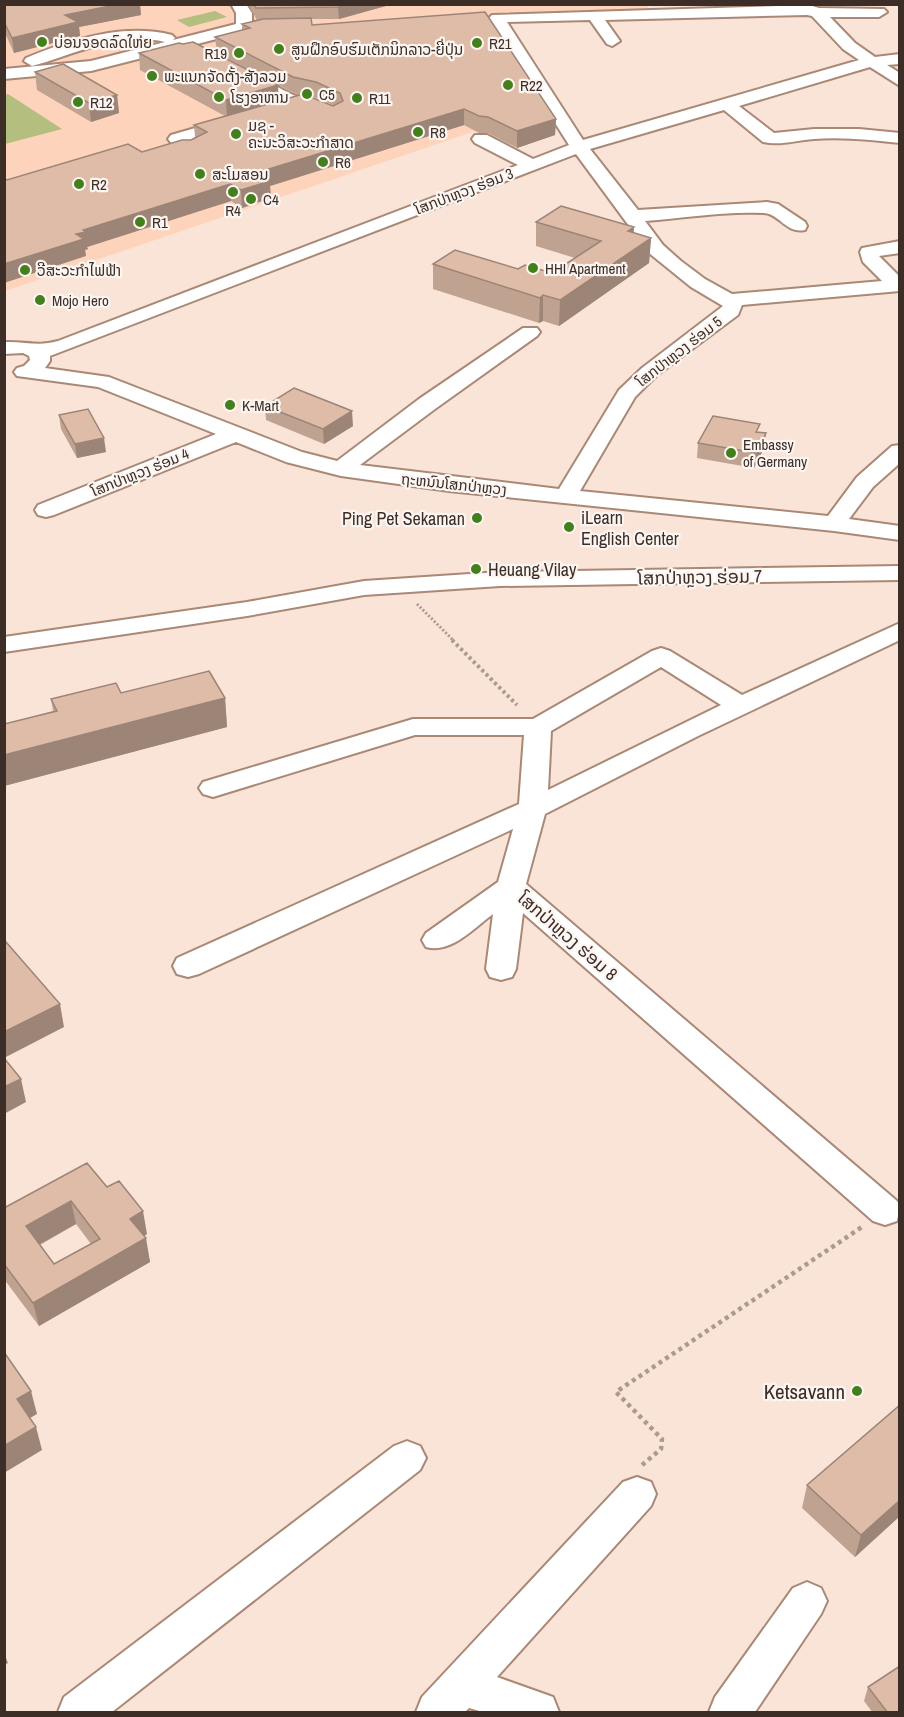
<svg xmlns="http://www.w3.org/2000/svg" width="904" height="1717" viewBox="0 0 904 1717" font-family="'Archivo Narrow','Noto Sans Lao',sans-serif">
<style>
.built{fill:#fed3bb}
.green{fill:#b3be7f}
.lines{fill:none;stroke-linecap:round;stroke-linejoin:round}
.minor-casing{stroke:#a98876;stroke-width:4}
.path-far2{stroke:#ac998f;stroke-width:3;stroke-dasharray:2 2;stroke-linecap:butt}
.path-far1{stroke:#ac998f;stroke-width:4;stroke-dasharray:3 3;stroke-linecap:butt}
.path{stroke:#ac998f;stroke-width:4.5;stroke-dasharray:4 4;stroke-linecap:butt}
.minor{fill:#fff;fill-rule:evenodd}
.wall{fill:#c0a290;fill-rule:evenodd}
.shaded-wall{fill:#9c8476}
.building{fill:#dfbca8;stroke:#9c8476;stroke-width:1.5;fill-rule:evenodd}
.poi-dot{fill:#437f1c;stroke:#fcf5f1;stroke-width:2}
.labels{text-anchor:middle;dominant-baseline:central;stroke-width:4.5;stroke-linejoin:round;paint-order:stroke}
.far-poi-label{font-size:15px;fill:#3c2e27;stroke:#fcf5f1;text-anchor:start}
.far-street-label{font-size:15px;fill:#3c2e27;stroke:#fcf5f1}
.poi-label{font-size:18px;fill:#3c2e27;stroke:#fcf5f1;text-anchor:start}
.street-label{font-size:18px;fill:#3c2e27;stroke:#fcf5f1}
.near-poi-label{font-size:21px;fill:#3c2e27;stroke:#fcf5f1;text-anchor:end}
</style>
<rect width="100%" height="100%" fill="#fae4d8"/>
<!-- built -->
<path class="built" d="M4,5H648V14L489,16L535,103L549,106L5,291Z"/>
<!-- green -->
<path class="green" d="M215,11L227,17L189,27L177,20Z
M8,94L62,129L5,144V95Z"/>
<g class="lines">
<defs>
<path id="minor" d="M231,4H246L252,13V22L279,21L287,26L279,31L244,32L91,71L4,79V69L91,61L165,42C114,31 79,54 32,66L24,61L26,58C72,39 124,23 172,35L175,38L173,40L236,24V13Z
M809,5L819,8L884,9L887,12L879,17H830L855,43L875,57L900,54V64L887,65L900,73V86L870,67L739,106L774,133L814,129H859L900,133V143C871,140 843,137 814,139C797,140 781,146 763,142L724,110L590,149L638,210L767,202L778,204L805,222L807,226L805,230C786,234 779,213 763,213C725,211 684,218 645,221L663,245L681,261L705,279L732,294L882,281L863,262L860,252L862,248L900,241V253L879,256L900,277V291L742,305L738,315L656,376L635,397L580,491L828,516L857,477L892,446L900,445V463L873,487L849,519L900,526V540L834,531L449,491L341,476L286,462L236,442L54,515L46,517L38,515L35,510L38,505L216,434L98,387L17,376L14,372L17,368L24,366L30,360L29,356L23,353L4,354V342C25,341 38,347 58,341L518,165L475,143L472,139L475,135H487L533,159L569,145L489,18L492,15ZM807,15L812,16L843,49L859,60L583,140L507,22L590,20L607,44L612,46L620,41L605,20ZM576,154L649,253L691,287L723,306L642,368L619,390L559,489L360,465L435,409L537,336L540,332L537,328H523L419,399L337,461L302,452L109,377L45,368L50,361V356Z
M244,70L293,95L330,107L332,111L324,116L281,101L238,78L236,75Z
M230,118L236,119L238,123L236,127L188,141L195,150L192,154H180L168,139L171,135Z
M900,566V580L500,586L364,595L247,616L4,652V637L247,602L364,581L500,572Z
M900,623V640L698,736L545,814L526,884L897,1201L900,1206L897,1221L885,1225L873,1221L523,913L516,969L512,977L501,980L490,977L486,969L493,914C474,928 451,954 426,947L422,940L426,933L498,882L513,829L199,974L188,977L177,974L173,966L177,958L519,804L524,735H415L213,797L203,794L199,788L203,782L413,719H533L652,651L661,648L670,651L742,695ZM661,667L721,705L548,790L551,731Z
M407,1441L420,1446L426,1458L420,1470L112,1712H58L64,1697L394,1446Z
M637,1477L651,1482L656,1494L651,1506L497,1677L553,1697L559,1712H483L469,1708L465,1712H416L422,1697L623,1482Z
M807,1582L821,1588L827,1601L821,1614L755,1712H709L715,1697L793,1588Z"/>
</defs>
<!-- minor casing -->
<use href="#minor" class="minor-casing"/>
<!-- path-far2 -->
<path class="path-far2" d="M417,604L454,641"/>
<!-- path-far1 -->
<path class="path-far1" d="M452,640L517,705"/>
<!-- path -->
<path class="path" d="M642,1465L661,1449L662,1439L616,1392L862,1227"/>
<!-- minor -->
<use href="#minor" class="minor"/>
</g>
<!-- wall -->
<path class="wall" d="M4,4L140,5L141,15L79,27L80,36L14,53L4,31Z
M248,4H393L339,19H311L312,25L556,119L555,135L517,148L488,133H479L464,125L270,186L271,198L242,208L231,201L87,247L88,249L85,250L86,256L7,180L142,152L191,140L195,137L194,125L225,116L140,70L139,53L279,101L301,95L294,93L217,53L215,37L242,30V24L257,20ZM308,96L317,98L333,105V106Z
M35,72L117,95L119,113L91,122L37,90Z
M536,222L634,227L633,233L651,238L649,263L559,326L543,321L539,323L433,289V264L518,269L552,273L575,258L536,246Z
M265,406L353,426L324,444L266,420Z
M59,415L106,452L77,458L61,429Z
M759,432L764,448L754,468L697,458L698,443Z
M121,693L225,698L227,727L4,786V724L53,711L51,699Z
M107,1187L147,1234L144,1236L150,1262L39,1326L4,1279V1208ZM76,1224L91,1244L54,1264L40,1245Z
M900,1405V1516L855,1557L802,1508L807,1485Z
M868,1687L900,1713H873L864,1701Z"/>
<!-- shaded-wall -->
<path class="shaded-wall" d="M120,4H146L140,5L141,15L79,27L80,36L14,53L12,38L65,15Z
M348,4H393L339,19L338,7Z
M278,85L279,102L227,117L226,100Z
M117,95L119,113L91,122L89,103Z
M464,109V125L270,186L271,198L242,208L241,190L256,173Z
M556,119L555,135L517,148V131Z
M230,184L231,201L87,247L88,249L85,250L86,256L4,283V264L76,234L83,230Z
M634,227L632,251L651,238L649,263L559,326L560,300L628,231Z
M543,295V321L539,323L540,298Z
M352,411L353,426L324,444L323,429Z
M766,433L764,448L754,468L756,453Z
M104,438L106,452L77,458L75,444Z
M225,698L227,727L4,786V755Z
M60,1004L64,1027L4,1058V1032Z
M21,1079L26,1102L4,1114V1087Z
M71,1201L76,1224L31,1249L26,1226Z
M143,1211L147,1234L134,1242L130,1219Z
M146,1238L150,1262L39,1326L33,1303Z
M31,1391L37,1414L23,1422L17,1399Z
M36,1427L42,1450L4,1473V1446Z
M900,1500V1516L855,1557L861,1535Z
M4,1653L8,1663L4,1665Z"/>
<!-- building -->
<path class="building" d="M4,4H120L65,15L78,22L12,38L4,22Z
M254,4H348L338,7L256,8Z
M485,12L556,119L517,131L488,117L479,116L464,109L256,173L270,181L241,190L230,184L83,230L85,232L76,234L84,239L4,264V178L7,180L128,144L142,152L182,140H191L207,132L194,125L303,94L333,106L343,101L340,93L316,82L293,77L215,37L250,28L242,24L263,19L311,18L312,25Z
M193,42L278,85L226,100L139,53L179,43L183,44Z
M63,64L117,95L89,103L35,72Z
M561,206L634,227L628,231L651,238L560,300L543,295L540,298L433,264L455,250L518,269L525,265L552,273L601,241L536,222Z
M294,388L352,411L323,429L265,406Z
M88,409L104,438L75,444L59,415Z
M713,416L760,424L756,432L766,433L756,453L698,443Z
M209,671L225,698L4,755V724L57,711L51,699L116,683L121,693Z
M6,942L60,1004L4,1032V943Z
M4,1058L21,1079L4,1087Z
M87,1163L107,1187L119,1181L143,1211L130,1219L146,1238L33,1303L4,1264V1208ZM71,1201L100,1239L54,1264L26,1226Z
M4,1352L31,1391L17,1399L36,1427L4,1446Z
M900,1405V1500L861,1535L807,1485Z
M900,1666V1713H888L868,1687Z"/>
<!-- markers -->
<g class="poi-dot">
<circle cx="42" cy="42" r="6"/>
<circle cx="477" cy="43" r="6"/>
<circle cx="279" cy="49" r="6"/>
<circle cx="239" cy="53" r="6"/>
<circle cx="152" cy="76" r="6"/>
<circle cx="508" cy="85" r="6"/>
<circle cx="307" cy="94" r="6"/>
<circle cx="219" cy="97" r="6"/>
<circle cx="357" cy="98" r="6"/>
<circle cx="78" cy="102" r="6"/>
<circle cx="418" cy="132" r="6"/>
<circle cx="236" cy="134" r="6"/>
<circle cx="323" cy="162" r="6"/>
<circle cx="200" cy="174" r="6"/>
<circle cx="79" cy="184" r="6"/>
<circle cx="233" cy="192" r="6"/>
<circle cx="251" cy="199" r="6"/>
<circle cx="140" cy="222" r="6"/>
<circle cx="533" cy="268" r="6"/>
<circle cx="25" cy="270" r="6"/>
<circle cx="40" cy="300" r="6"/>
<circle cx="230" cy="405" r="6"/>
<circle cx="731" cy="453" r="6"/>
<circle cx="477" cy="518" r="6"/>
<circle cx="569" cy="527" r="6"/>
<circle cx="476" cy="569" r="6"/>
<circle cx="857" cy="1391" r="6"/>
</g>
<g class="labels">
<!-- far-poi labels -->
<g class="far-poi-label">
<text x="54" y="42">ບ່ອນຈອດລົດໃຫ່ຍ</text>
<text x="489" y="43">R21</text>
<text x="291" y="49">ສູນຝຶກອົບຮົມເຕັກນິກລາວ-ຍີ່ປຸ່ນ</text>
<text x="227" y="53" text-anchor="end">R19</text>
<text x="164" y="76">ພະແນກຈັດຕັ້ງ-ສັງລວມ</text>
<text x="520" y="85">R22</text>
<text x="319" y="94">C5</text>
<text x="231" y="97">ໂຮງອາຫານ</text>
<text x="369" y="98">R11</text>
<text x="90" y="102">R12</text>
<text x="248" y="125">ມຊ -<tspan x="248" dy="17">ຄະນະວິສະວະກຳສາດ</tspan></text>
<text x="430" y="132">R8</text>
<text x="335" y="162">R6</text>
<text x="212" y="174">ສະໂມສອນ</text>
<text x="91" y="184">R2</text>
<text x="263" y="199">C4</text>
<text x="233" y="210" text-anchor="middle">R4</text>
<text x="152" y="222">R1</text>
<text x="545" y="268">HHI Apartment</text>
<text x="37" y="270">ວີສະວະກຳໄຟຟ້າ</text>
<text x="52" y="300">Mojo Hero</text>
<text x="242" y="405">K-Mart</text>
<text x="743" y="444">Embassy<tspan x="743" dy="17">of Germany</tspan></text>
</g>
<!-- far-street labels -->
<g class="far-street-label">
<text transform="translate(464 191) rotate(-21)">ໂສກປ່າຫຼວງ ຮ່ອມ 3</text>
<text transform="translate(679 351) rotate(-38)">ໂສກປ່າຫຼວງ ຮ່ອມ 5</text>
<text transform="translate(140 472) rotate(-22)">ໂສກປ່າຫຼວງ ຮ່ອມ 4</text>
<text transform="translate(454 484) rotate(6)">ຖະຫນົນໂສກປ່າຫຼວງ</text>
</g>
<!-- poi labels -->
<g class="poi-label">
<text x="581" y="517">iLearn<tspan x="581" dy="21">English Center</tspan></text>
<text x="465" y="518" text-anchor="end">Ping Pet Sekaman</text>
<text x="488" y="569">Heuang Vilay</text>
</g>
<!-- street labels -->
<g class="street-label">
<text transform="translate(700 577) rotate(-1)">ໂສກປ່າຫຼວງ ຮ່ອມ 7</text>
<text transform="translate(568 936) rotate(41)">ໂສກປ່າຫຼວງ ຮ່ອມ 8</text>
</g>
<!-- near-poi labels -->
<g class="near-poi-label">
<text x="845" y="1391">Ketsavann</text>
</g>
</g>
<!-- border -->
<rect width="904" height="1717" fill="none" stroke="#3c2e27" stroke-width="12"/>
</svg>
